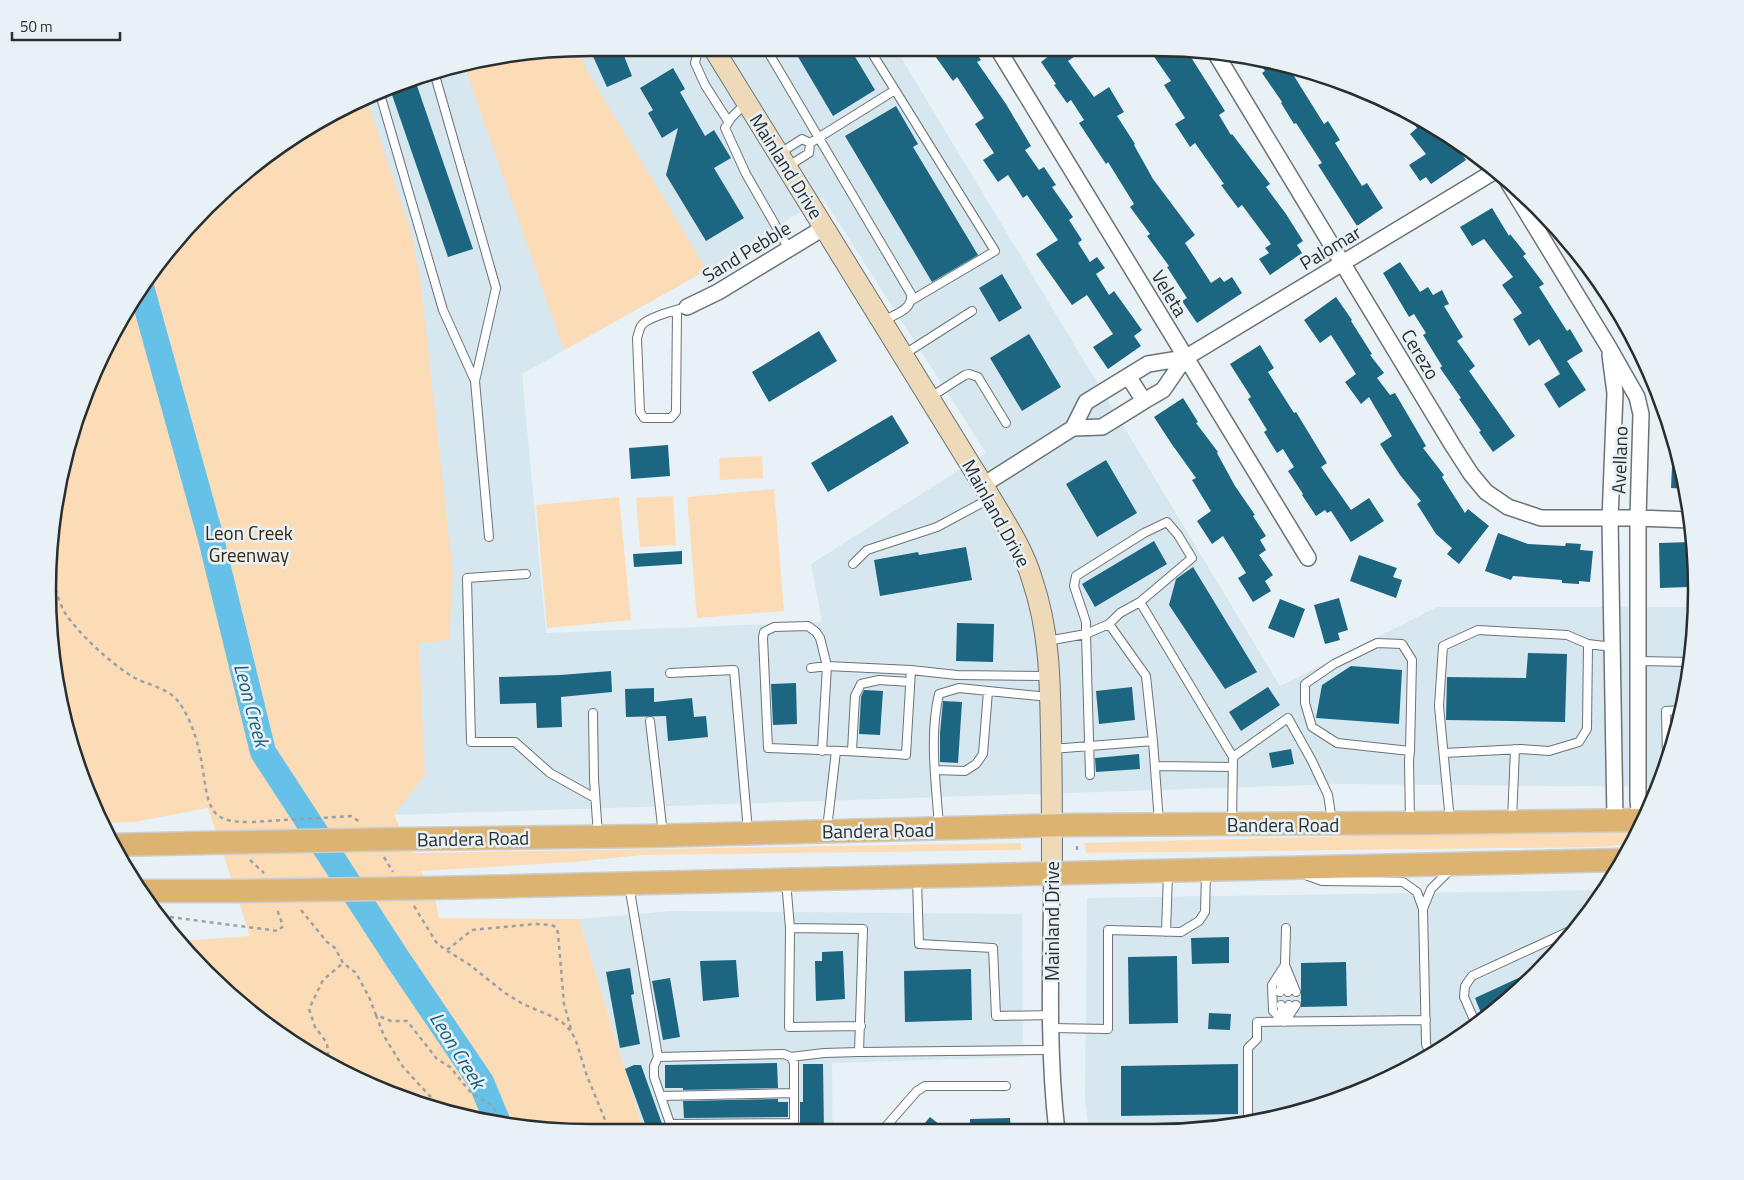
<svg xmlns="http://www.w3.org/2000/svg" width="1744" height="1180" viewBox="0 0 1744 1180" font-family="'Titillium Web',sans-serif">
<style>
.built{fill:#d6e7f0;fill-rule:evenodd}
.green{fill:#fcdbb7}
.lines{fill:none;stroke-linecap:round;stroke-linejoin:round}
.river{stroke:#65c1e7;stroke-width:26}
.building{fill:#1c6682}
.lane-casing{stroke:#6b7377;stroke-width:10}
.street-casing{stroke:#6b7377;stroke-width:18}
.secondary-casing{stroke:#6b7377;stroke-width:22}
.primary-casing{stroke:#cccdcd;stroke-width:25}
.path{stroke:#9ba2a5;stroke-width:2.5;stroke-dasharray:4 4;stroke-linecap:butt}
.lane{stroke:#fff;stroke-width:8}
.street{stroke:#fff;stroke-width:15}
.secondary{stroke:#eed9b8;stroke-width:20}
.primary{stroke:#ddb371;stroke-width:22}
.primary-bridge-casing{stroke:#cccdcd;stroke-width:25;stroke-linecap:butt}
.primary-bridge{stroke:#ddb371;stroke-width:22}
.labels{text-anchor:middle;dominant-baseline:central;stroke-width:5;stroke-linejoin:round;paint-order:stroke}
.street-label{font-size:19px;fill:#2a2e2f;stroke:#e8f2f6}
.park-label{font-size:19px;fill:#3b2508;stroke:#e8f2f6}
.water-label{font-size:20px;font-style:italic;fill:#18607a;stroke:#e8f2f6}
.rim{fill:none;stroke:#2a2e2f;stroke-width:2.5}
</style>
<rect width="100%" height="100%" fill="#e8f2f6"/>
<!-- built -->
<path class="built" d="M896,49L1280,686L1437,607H1695L1686,696L1659,787L1343,784L394,815L424,775L419,643L347,110L416,76L519,52ZM823,198L986,453L811,564L822,622L546,633L522,374L705,271Z
M1606,890L1538,973L1456,1041L1362,1091L1260,1122L1154,1132H1089L1085,1100L1087,898Z
M671,911L1022,914L1023,1057L832,1063L833,1132H644L579,919Z"/>
<!-- green -->
<path class="green" d="M519,52H580L587,71L707,270L564,350L464,65Z
M367,100L411,232L420,278L453,574L449,640L419,643L425,775L394,815L412,853L1021,843V850L642,855L573,862L421,871L435,899L439,918L579,919L644,1132H590L484,1122L350,1076L260,1021L207,974L181,941L250,936L208,808L135,822L101,823L89,797L58,696L49,554L58,484L89,383L160,260L232,182L288,139Z
M762,456L763,478L720,480L719,458Z
M774,489L784,611L697,618L687,497Z
M673,496L676,545L640,547L636,498Z
M619,497L631,620L547,628L536,505Z
M1638,830L1630,844L1600,847L1086,853L1084,843L1546,831Z"/>
<g class="lines">
<!-- river -->
<path class="river" d="M142,290L210,535L263,752L397,958L481,1082L498,1123"/>
</g>
<!-- building -->
<path class="building" d="M1046,48H1087L1068,61L1094,97L1109,87L1124,112L1117,116L1135,144L1134,145L1153,179L1195,235L1185,243L1211,283L1220,277L1224,282L1232,277L1242,293L1197,323L1182,301L1187,298L1167,267L1169,266L1147,236L1150,234L1130,207L1134,204L1108,162L1106,164L1079,123L1084,120L1071,100L1067,103L1054,85L1056,84L1041,62L1050,55Z
M1148,48L1187,51L1225,111L1219,115L1231,135L1232,134L1270,184L1266,187L1286,214L1303,241L1297,245L1302,253L1270,275L1259,259L1269,253L1265,248L1271,244L1242,205L1238,208L1221,185L1224,184L1195,143L1190,147L1175,124L1185,118L1164,85L1171,81Z
M930,49H973L981,60L977,62L1006,104L1031,146L1025,150L1039,170L1044,167L1056,185L1052,187L1073,217L1069,220L1082,240L1078,243L1090,262L1097,257L1105,268L1096,274L1109,295L1114,291L1142,330L1134,336L1141,346L1108,369L1093,347L1113,334L1087,295L1072,305L1036,254L1058,240L1027,195L1023,198L1008,175L998,182L983,160L994,153L975,124L984,118L957,77L953,81Z
M794,50H851L875,90L833,116Z
M622,51L632,76L607,87L591,52Z
M1255,57L1289,68L1324,124L1328,121L1340,140L1335,143L1362,186L1367,183L1383,208L1357,226L1318,165L1322,163L1296,123L1294,124L1281,103L1282,102L1262,73L1265,71Z
M673,68L685,89L680,92L705,136L714,130L731,158L714,168L744,218L706,241L666,175L678,128L662,138L648,113L653,110L640,88Z
M414,77L473,249L448,257L390,89Z
M896,106L918,144L913,147L978,255L932,282L845,136Z
M1401,108L1448,135L1466,160L1431,184L1426,177L1420,181L1409,165L1426,154L1410,134L1417,128Z
M1492,208L1509,236L1510,234L1526,254L1523,256L1544,284L1539,287L1567,331L1570,329L1583,351L1567,361L1586,390L1559,408L1544,384L1560,374L1539,339L1529,346L1513,319L1522,313L1502,285L1513,277L1484,239L1472,246L1460,227Z
M1400,262L1420,292L1428,287L1433,295L1442,290L1449,304L1444,306L1463,337L1457,341L1475,366L1469,371L1515,436L1493,452L1479,432L1481,431L1459,399L1461,398L1440,368L1442,366L1423,335L1426,333L1414,314L1409,317L1383,273Z
M1002,274L1022,308L999,322L979,288Z
M1336,297L1352,320L1351,321L1372,354L1370,355L1384,373L1377,378L1390,395L1395,393L1426,446L1423,448L1444,475L1442,477L1465,513L1468,509L1489,526L1459,564L1447,554L1452,548L1436,534L1417,504L1421,501L1400,475L1380,444L1392,436L1369,397L1361,404L1345,382L1356,374L1331,335L1320,343L1304,320Z
M819,331L837,361L769,402L752,372Z
M1029,334L1061,387L1022,411L990,358Z
M1260,345L1274,368L1268,372L1294,413L1296,412L1327,463L1321,467L1351,510L1369,498L1384,521L1351,542L1331,511L1327,513L1325,510L1316,516L1302,495L1303,494L1288,471L1294,467L1283,449L1277,453L1264,432L1267,430L1248,399L1251,397L1230,364Z
M1183,398L1198,422L1196,423L1218,452L1217,453L1235,486L1255,515L1253,516L1266,536L1260,540L1266,550L1259,555L1273,575L1265,581L1271,591L1253,602L1238,578L1246,573L1223,536L1212,544L1197,521L1211,511L1192,480L1196,478L1171,443L1154,417Z
M892,415L909,443L828,492L811,463Z
M668,445L670,476L631,479L629,448Z
M1673,445H1674L1686,489L1671,488Z
M1106,460L1137,513L1097,537L1066,484Z
M1498,533L1528,544L1565,546L1566,543L1581,544L1580,550L1593,551L1590,582L1579,581V584L1562,583V580L1513,576L1511,580L1485,571Z
M1154,541L1167,564L1095,607L1082,584Z
M1692,542L1696,580L1687,579L1688,587L1660,588L1659,543Z
M966,547L972,580L880,596L874,560L918,552L919,555Z
M682,551V564L634,567L633,554Z
M1359,555L1397,568L1393,577L1402,580L1396,598L1350,581Z
M1193,567L1257,672L1225,689L1169,605L1176,579Z
M1339,598L1348,630L1338,633L1340,640L1325,644L1314,605Z
M1280,599L1305,609L1294,638L1268,628Z
M957,623L994,624L993,662L956,661Z
M1528,653L1567,654L1565,722L1446,720L1447,677L1526,678Z
M1351,666L1402,670L1399,724L1316,718L1322,685Z
M611,671L612,692L561,697L562,727L537,728L536,703L500,704L499,677L560,675Z
M796,683L797,724L773,725L771,684Z
M1132,687L1135,720L1099,724L1096,691Z
M1268,687L1280,705L1241,731L1229,712Z
M654,688V702L692,698L694,717L706,716L708,737L668,741L666,716L626,717L625,689Z
M864,690L883,691L880,735L859,734L861,697Z
M943,701L962,702L958,763L940,762V733Z
M1291,749L1294,764L1272,768L1269,753Z
M1139,754L1140,769L1096,772L1095,758Z
M1229,937V963L1192,964L1191,938Z
M843,951L845,999L816,1001L815,961H822V952Z
M1177,956L1178,1023L1129,1024L1128,957Z
M736,960L739,997L703,1001L700,961Z
M1346,962L1347,1006L1301,1007V963Z
M630,968L634,994L631,995L640,1044L620,1048L606,972Z
M971,969L972,1020L905,1022L904,971Z
M1536,970L1538,973L1502,1003L1481,1013L1475,998Z
M670,978L680,1037L663,1040L652,981Z
M1209,1013L1231,1014L1230,1030L1208,1029Z
M777,1063L778,1088L683,1090V1088H665V1065Z
M803,1064H823L824,1132H800V1102H803Z
M1238,1064V1114L1121,1116V1066Z
M634,1065H641L665,1132H648L625,1069Z
M778,1099V1102H788V1117L684,1118L683,1101Z
M930,1117L949,1132H917Z
M1010,1118L1011,1132H970V1119Z
M788,1129V1132H684V1130Z"/>
<g class="lines">
<defs>
<path id="lane" d="M767,50L911,294C913,310 895,314 883,321
M870,50L895,90
M702,51L697,54L695,63L705,85L728,121
M434,72L496,288L475,381L489,537
M380,94L443,310L475,381
M746,103L731,118L725,128L746,174L789,249
M810,143L895,90L995,251L912,300
M780,153L802,139L810,143L809,153L787,167
M677,310L676,412L671,418H644L640,412L637,338C638,335 639,330 641,326C647,317 676,310 687,307
M903,355L972,311
M929,398L965,375L969,374L978,377L1006,423
M853,564L867,550L937,527L989,499
M526,574L467,578L471,742H515L550,773L595,798
M1109,624L1086,634V622L1074,586L1076,576L1144,533L1167,522L1178,535L1192,558L1140,602
M1047,641L1086,634L1090,775
M1639,661L1689,662
M811,668L827,666L820,638L816,632L808,626L774,627L764,632L763,638L768,748C814,750 860,751 906,755L911,670L827,666L822,751
M911,670L957,675L1049,676
M670,673L734,670L748,831
M593,713L594,779L598,835
M650,721L663,834
M1153,741L1146,676L1109,624L1120,613L1140,602L1233,757L1232,823
M1052,749L1153,741L1159,823
M852,751L855,696L861,684L879,680L910,682
M1410,751L1337,743L1312,727L1305,703V684L1334,664L1377,643L1402,644L1412,660L1410,751L1409,760L1410,822
M1444,753L1521,749L1549,751L1579,742L1587,729L1588,644
M1233,757L1288,718L1312,761L1328,795L1332,821
M1667,758L1666,711L1682,710
M1155,766L1233,767
M935,770L965,771L976,764L983,754L988,691
M1512,820L1515,749
M1450,821L1439,706L1443,646L1478,630L1567,635L1588,644L1613,647
M939,826C936,783 929,736 939,694L959,688L1049,697
M827,829L836,751
M1308,876L1322,881L1403,882L1417,892L1423,909L1426,1044L1430,1054
M917,879L919,944L993,948L996,1016L1051,1015
M786,881L790,928L863,929L859,1052L1051,1050
M629,885L658,1057L654,1066V1077L673,1132
M1423,909L1431,889L1450,870
M790,928L789,1027L861,1026
M1166,932L1168,874
M1285,965L1286,928
M1286,977L1288,992
M1280,992L1284,968
M1296,992L1285,965L1272,985L1273,1011L1285,1022L1296,1005
M1281,1005L1285,1022L1289,1005
M1476,1024L1464,997L1465,986L1472,976L1574,929
M1050,1028L1108,1029V930L1181,932L1199,921L1205,912L1206,872
M658,1057L784,1054L791,1057L794,1063V1132
M791,1057L824,1053L859,1052
M661,1096L794,1093
M1248,1123V1048L1257,1039V1022L1426,1020
M670,1124L794,1123
M881,1132L917,1091L925,1086H1006"/>
<path id="street" d="M998,49L1308,558
M1216,54L1453,446L1471,474L1486,492L1508,507L1541,518H1638L1690,520
M1508,182L1608,346L1637,397L1641,414L1638,518V800L1640,820
M687,307L718,292L825,227
M1610,355L1615,393L1610,520L1615,820
M1128,376L1144,401
M1073,428L1102,427L1144,401L1163,390L1185,358
M983,485L1073,428L1086,402L1148,364L1185,358L1495,171
M1052,872C1051,959 1047,1046 1057,1132"/>
<path id="secondary" d="M715,51L983,485C1000,515 1022,545 1032,579C1050,632 1050,681 1051,736C1052,781 1052,827 1052,872"/>
<path id="primary" d="M404,839L646,836L1068,825L1423,823L1643,820
M112,845L201,843
M434,888L1622,860
M143,891H235"/>
</defs>
<!-- lane casing -->
<use href="#lane" class="lane-casing"/>
<!-- street casing -->
<use href="#street" class="street-casing"/>
<!-- secondary casing -->
<use href="#secondary" class="secondary-casing"/>
<!-- primary casing -->
<use href="#primary" class="primary-casing"/>
<!-- path -->
<path class="path" d="M49,566C54,581 57,599 65,613C80,635 112,665 135,678C148,685 168,688 178,701C191,718 199,745 202,765C205,779 205,797 213,810C220,821 235,822 247,822
M252,822L351,816L360,822
M1077,846V853
M384,857L393,872
M250,860L264,873
M414,906L436,942L443,948L470,965L505,993L523,1004L551,1016L563,1023L571,1031L576,1041L587,1076L610,1132
M301,910L327,942L335,948L343,963L356,973L369,997L376,1015L391,1021H407L437,1059L450,1067L472,1094L490,1104L507,1124
M162,916L278,931L283,926L277,909
M447,950L472,930L535,924L551,925L556,927L558,933L564,1004L571,1029
M376,1015L384,1036L403,1067L440,1107
M329,1064L327,1043L315,1027L309,1009L323,980L343,963"/>
<!-- lane -->
<use href="#lane" class="lane"/>
<!-- street -->
<use href="#street" class="street"/>
<!-- secondary -->
<use href="#secondary" class="secondary"/>
<!-- primary -->
<use href="#primary" class="primary"/>
<defs>
<path id="primary-bridge" d="M201,843L404,839
M235,891L434,888"/>
</defs>
<!-- primary-bridge casing -->
<use href="#primary-bridge" class="primary-bridge-casing"/>
<!-- primary-bridge -->
<use href="#primary-bridge" class="primary-bridge"/>
</g>
<g class="labels">
<!-- street labels -->
<g class="street-label">
<text transform="translate(787 166) rotate(58)">Mainland Drive</text>
<text transform="translate(1330 247) rotate(-31)">Palomar</text>
<text transform="translate(746 251) rotate(-31)">Sand Pebble</text>
<text transform="translate(1170 293) rotate(59)">Veleta</text>
<text transform="translate(1421 354) rotate(59)">Cerezo</text>
<text transform="translate(1619 460) rotate(-88)">Avellano</text>
<text transform="translate(997 513) rotate(61)">Mainland Drive</text>
<text x="1283" y="824">Bandera Road</text>
<text transform="translate(878 830) rotate(-1)">Bandera Road</text>
<text transform="translate(473 838) rotate(-1)">Bandera Road</text>
<text transform="translate(1051 921) rotate(-90)">Mainland Drive</text>
</g>
<!-- park labels -->
<g class="park-label">
<text x="249" y="532">Leon Creek<tspan x="249" dy="22">Greenway</tspan></text>
</g>
<!-- water labels -->
<g class="water-label">
<text transform="translate(252 705) rotate(75)">Leon Creek</text>
<text transform="translate(458 1050) rotate(58)">Leon Creek</text>
</g>
</g>
<!-- crop -->
<path d="M0 0H1744V1180H0ZM590 56H1154A534 534 0 0 1 1688 590V590A534 534 0 0 1 1154 1124H590A534 534 0 0 1 56 590V590A534 534 0 0 1 590 56Z" fill="#e8f2f6" fill-rule="evenodd"/>
<path class="rim" d="M590 56H1154A534 534 0 0 1 1688 590V590A534 534 0 0 1 1154 1124H590A534 534 0 0 1 56 590V590A534 534 0 0 1 590 56Z"/>
<!-- scale -->
<path d="M12 32v8h108v-8" fill="none" stroke="#2a2e2f" stroke-width="2.5"/>
<text x="20" y="32" font-size="15" fill="#2a2e2f" stroke="#e8f2f6" stroke-width="4" paint-order="stroke">50 m</text>
</svg>
